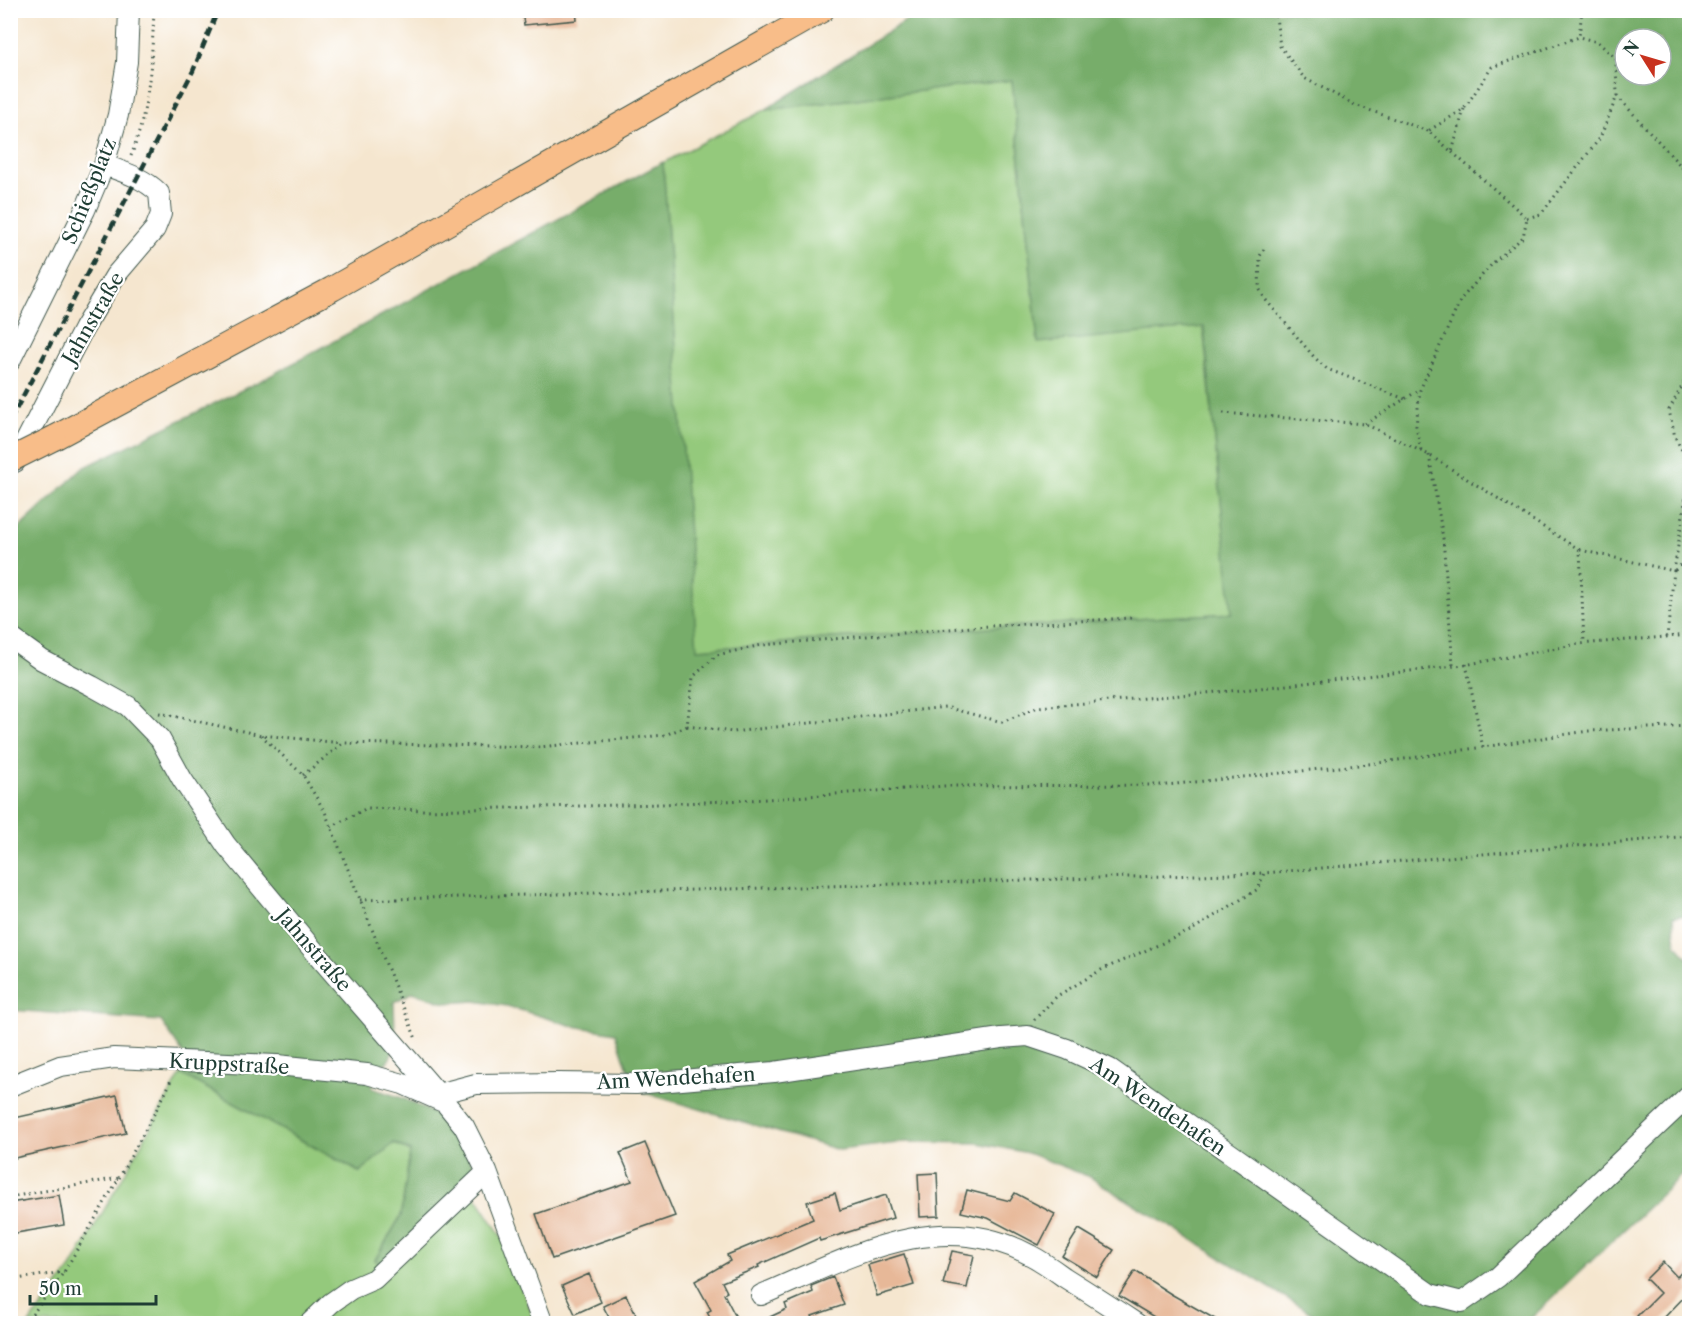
<svg xmlns="http://www.w3.org/2000/svg" width="1700" height="1334" viewBox="0 0 1700 1334" font-family="'Libre Caslon Text',serif">
<style>
.green{fill:#94c97b;stroke:#5a8358;stroke-width:1.5}
.forest{fill:#77ad6b;stroke:#4b7550;stroke-width:1.5;fill-rule:evenodd}
.building{fill:#e7b898}
.lines{fill:none;stroke-linecap:round;stroke-linejoin:round}
.minor-casing{stroke:#3f564b;stroke-width:22}
.major-casing{stroke:#3f564b;stroke-width:26}
.path{stroke:#3f564b;stroke-width:3;stroke-dasharray:1.5 4.5;stroke-linecap:butt}
.minor{stroke:#fff;stroke-width:20}
.major{stroke:#f8bd89;stroke-width:24}
.rail{stroke:#1f3d34;stroke-width:4.5;stroke-dasharray:9 4.5;stroke-linecap:butt}
.major-bridge-casing{stroke:#3f564b;stroke-width:26;stroke-linecap:butt}
.major-bridge{stroke:#f8bd89;stroke-width:24}
.labels{text-anchor:middle;dominant-baseline:central;stroke-width:4.5;stroke-linejoin:round;paint-order:stroke}
.street-label{font-size:20px;fill:#1f3d34;stroke:#fff}
</style>
<rect width="100%" height="100%" fill="#fff"/>
<filter id="ink" filterUnits="userSpaceOnUse"><feTurbulence type="fractalNoise" baseFrequency=".0167" numOctaves="2"/><feDisplacementMap in="SourceGraphic" scale="12" xChannelSelector="R" yChannelSelector="G"/><feConvolveMatrix kernelMatrix="1 2 1 2 8 2 1 2 1" color-interpolation-filters="sRGB"/></filter>
<filter id="wash" filterUnits="userSpaceOnUse"><feTurbulence type="fractalNoise" baseFrequency=".008" numOctaves="4" result="noise"/><feDisplacementMap in="SourceGraphic" scale="24" xChannelSelector="R" yChannelSelector="G"/><feGaussianBlur stdDeviation="1.35" result="paint"/><feColorMatrix in="noise" values="0 0 0 0 0 0 0 0 0 0 0 0 0 0 0 0 0 1.4 0 .05"/><feComposite in="paint" operator="in"/></filter>
<g filter="url(#wash)">
<rect width="100%" height="100%" fill="#f5e6cf"/>
<!-- green -->
<path class="green" d="M1012,80L1038,342L1203,327L1233,613L833,638L762,645L696,649L663,163L765,110Z
M181,1074L359,1172L394,1143L410,1152L401,1216L375,1260L471,1189L502,1237L536,1324H29L71,1268Z"/>
<!-- forest -->
<path class="forest" d="M921,11H1689L1690,915L1673,917L1676,944L1689,959V1168L1526,1323H1327L1090,1177L1028,1153L978,1143L906,1142L839,1150L645,1093C628,1077 623,1055 616,1033L573,1026L507,1006L475,1001L445,1003L413,992L394,1002C394,1017 398,1051 387,1062C386,1063 379,1066 378,1066L372,1088L405,1099L435,1114L449,1127L473,1164L471,1189L384,1269L375,1260L401,1216L410,1151L394,1143L360,1172L181,1074L189,1062L161,1021L11,1010L10,549L18,529L83,468L268,377L663,162L697,649L762,645L833,638L1232,613L1204,327L1038,343L1012,80L765,110ZM1625,39H1661V75H1625Z"/>
<g id="blocks">
<!-- building -->
<path class="building" d="M522,10H576L577,20L524,25Z
M117,1095L126,1133L10,1159V1119Z
M645,1143L675,1216L552,1259L536,1214L632,1181L620,1153Z
M937,1173L939,1216L920,1217L918,1174Z
M967,1190L1010,1201L1015,1193L1055,1214L1039,1245L988,1218L961,1212Z
M835,1193L840,1210L886,1195L893,1218L820,1241L819,1238L758,1265L759,1267L722,1282L727,1292L724,1294L739,1323H713L707,1312L711,1310L695,1281L730,1261L727,1255L813,1219L807,1202Z
M59,1195L64,1225L10,1234V1203Z
M1079,1229L1114,1250L1097,1277L1062,1256Z
M952,1251L974,1255L967,1288L943,1284Z
M904,1254L914,1285L877,1296L868,1265Z
M1663,1262L1677,1277L1689,1264V1292L1659,1323H1645L1637,1316L1660,1293L1646,1279Z
M1135,1271L1171,1294L1222,1323H1164L1119,1296Z
M589,1274L601,1302L575,1314L562,1286Z
M833,1277L844,1305L812,1316L815,1323H757L787,1309L785,1304L813,1292L811,1286Z
M626,1295L640,1323H612L603,1306Z"/>
</g>
</g>
<g filter="url(#ink)">
<use href="#blocks" fill-opacity="0" stroke="#3f564b" stroke-width="1.5"/>
<g class="lines">
<defs>
<path id="minor" d="M10,361L85,210L104,165L118,115L127,62L129,10
M15,462L84,328L115,276L155,229L161,214L159,193C144,178 124,172 104,165
M10,637L42,660L92,686L128,706L160,739L182,779L226,845L309,945L438,1094L464,1126L487,1172L543,1324
M10,1086L60,1066L114,1058L277,1065L367,1074L403,1084L441,1101
M438,1094L476,1084L558,1083L636,1084L774,1072L1001,1038L1028,1036L1067,1049L1110,1069L1430,1294L1462,1302L1498,1277L1690,1095
M761,1295C847,1259 937,1205 1030,1255C1042,1261 1053,1269 1064,1277C1088,1292 1113,1308 1137,1324
M309,1324L331,1303L351,1289L374,1279L487,1172"/>
<path id="major" d="M54,438L332,289L822,10"/>
</defs>
<!-- minor casing -->
<use href="#minor" class="minor-casing"/>
<!-- major casing -->
<use href="#major" class="major-casing"/>
<!-- path -->
<path class="path" d="M1275,10L1280,46L1304,78L1355,105L1428,131
M1617,96L1690,176
M1464,109L1452,152L1428,131L1464,109L1492,67L1579,37
M131,156C149,110 152,59 154,10
M1527,218L1541,214L1600,138L1617,96L1616,59L1598,42L1579,37L1582,10
M1264,249L1260,256L1259,288L1265,299L1314,357L1327,369L1405,399
M1690,372L1669,410L1675,437L1690,465
M1223,413L1365,424L1429,455L1580,550L1584,643
M1365,424L1419,390
M1421,450L1416,426L1420,390L1461,299L1493,263L1523,237L1527,218L1452,152
M1429,455L1443,538L1453,665
M1580,550L1674,571L1667,637
M1675,570L1690,557
M1674,571L1690,471
M1466,664L1483,748
M159,713L261,735L342,743
M687,726L733,732L945,707L1002,722L1038,707L1242,690L1464,665L1579,644L1690,635
M261,735L303,775L325,812L416,1039
M303,775L343,743L539,747L665,735L687,726L693,677L717,655L762,645L972,627L1131,618
M331,827L367,808L424,810L661,804L767,799L945,786L1166,785L1378,763L1588,731L1690,726
M360,900L1264,873
M1034,1020L1057,996L1101,970L1190,931L1258,889L1264,873L1690,836
M10,1197L119,1178
M10,1280L64,1272
M25,1324L64,1272L119,1178L167,1090L172,1077"/>
<!-- minor -->
<use href="#minor" class="minor"/>
<!-- major -->
<use href="#major" class="major"/>
<!-- rail -->
<path class="rail" d="M10,421L193,71L218,10"/>
<defs>
<path id="major-bridge" d="M10,460L54,438"/>
</defs>
<!-- major-bridge casing -->
<use href="#major-bridge" class="major-bridge-casing"/>
<!-- major-bridge -->
<use href="#major-bridge" class="major-bridge"/>
</g>
</g>
<g class="labels">
<!-- street labels -->
<g class="street-label">
<text transform="translate(89 191) rotate(-68)">Schießplatz</text>
<text transform="translate(93 318) rotate(-60)">Jahnstraße</text>
<text transform="translate(314 950) rotate(49)">Jahnstraße</text>
<text transform="translate(229 1064) rotate(3)">Kruppstraße</text>
<text transform="translate(676 1078) rotate(-3)">Am Wendehafen</text>
<text transform="translate(1158 1106) rotate(34)">Am Wendehafen</text>
</g>
</g>
<!-- margin -->
<rect width="1700" height="1334" fill="none" stroke="#fff" stroke-width="36"/>
<!-- north arrow -->
<g transform="translate(1643 57) rotate(307)"><circle r="28" fill="#ffffff" stroke="#a5b1ae" stroke-width="1.5"/>
<path d="M0-4.5L10 22L0 15L-10 22Z" fill="#c8321e"/>
<text y="-9" font-size="16" font-weight="bold" text-anchor="middle" fill="#1f3d34">N</text>
</g>
<!-- scale -->
<path d="M30 1295v9h126v-9" fill="none" stroke="#1f3d34" stroke-width="3"/>
<text x="39" y="1295" font-size="18" fill="#1f3d34" stroke="#ffffff" stroke-width="4.5" paint-order="stroke">50 m</text>
</svg>
